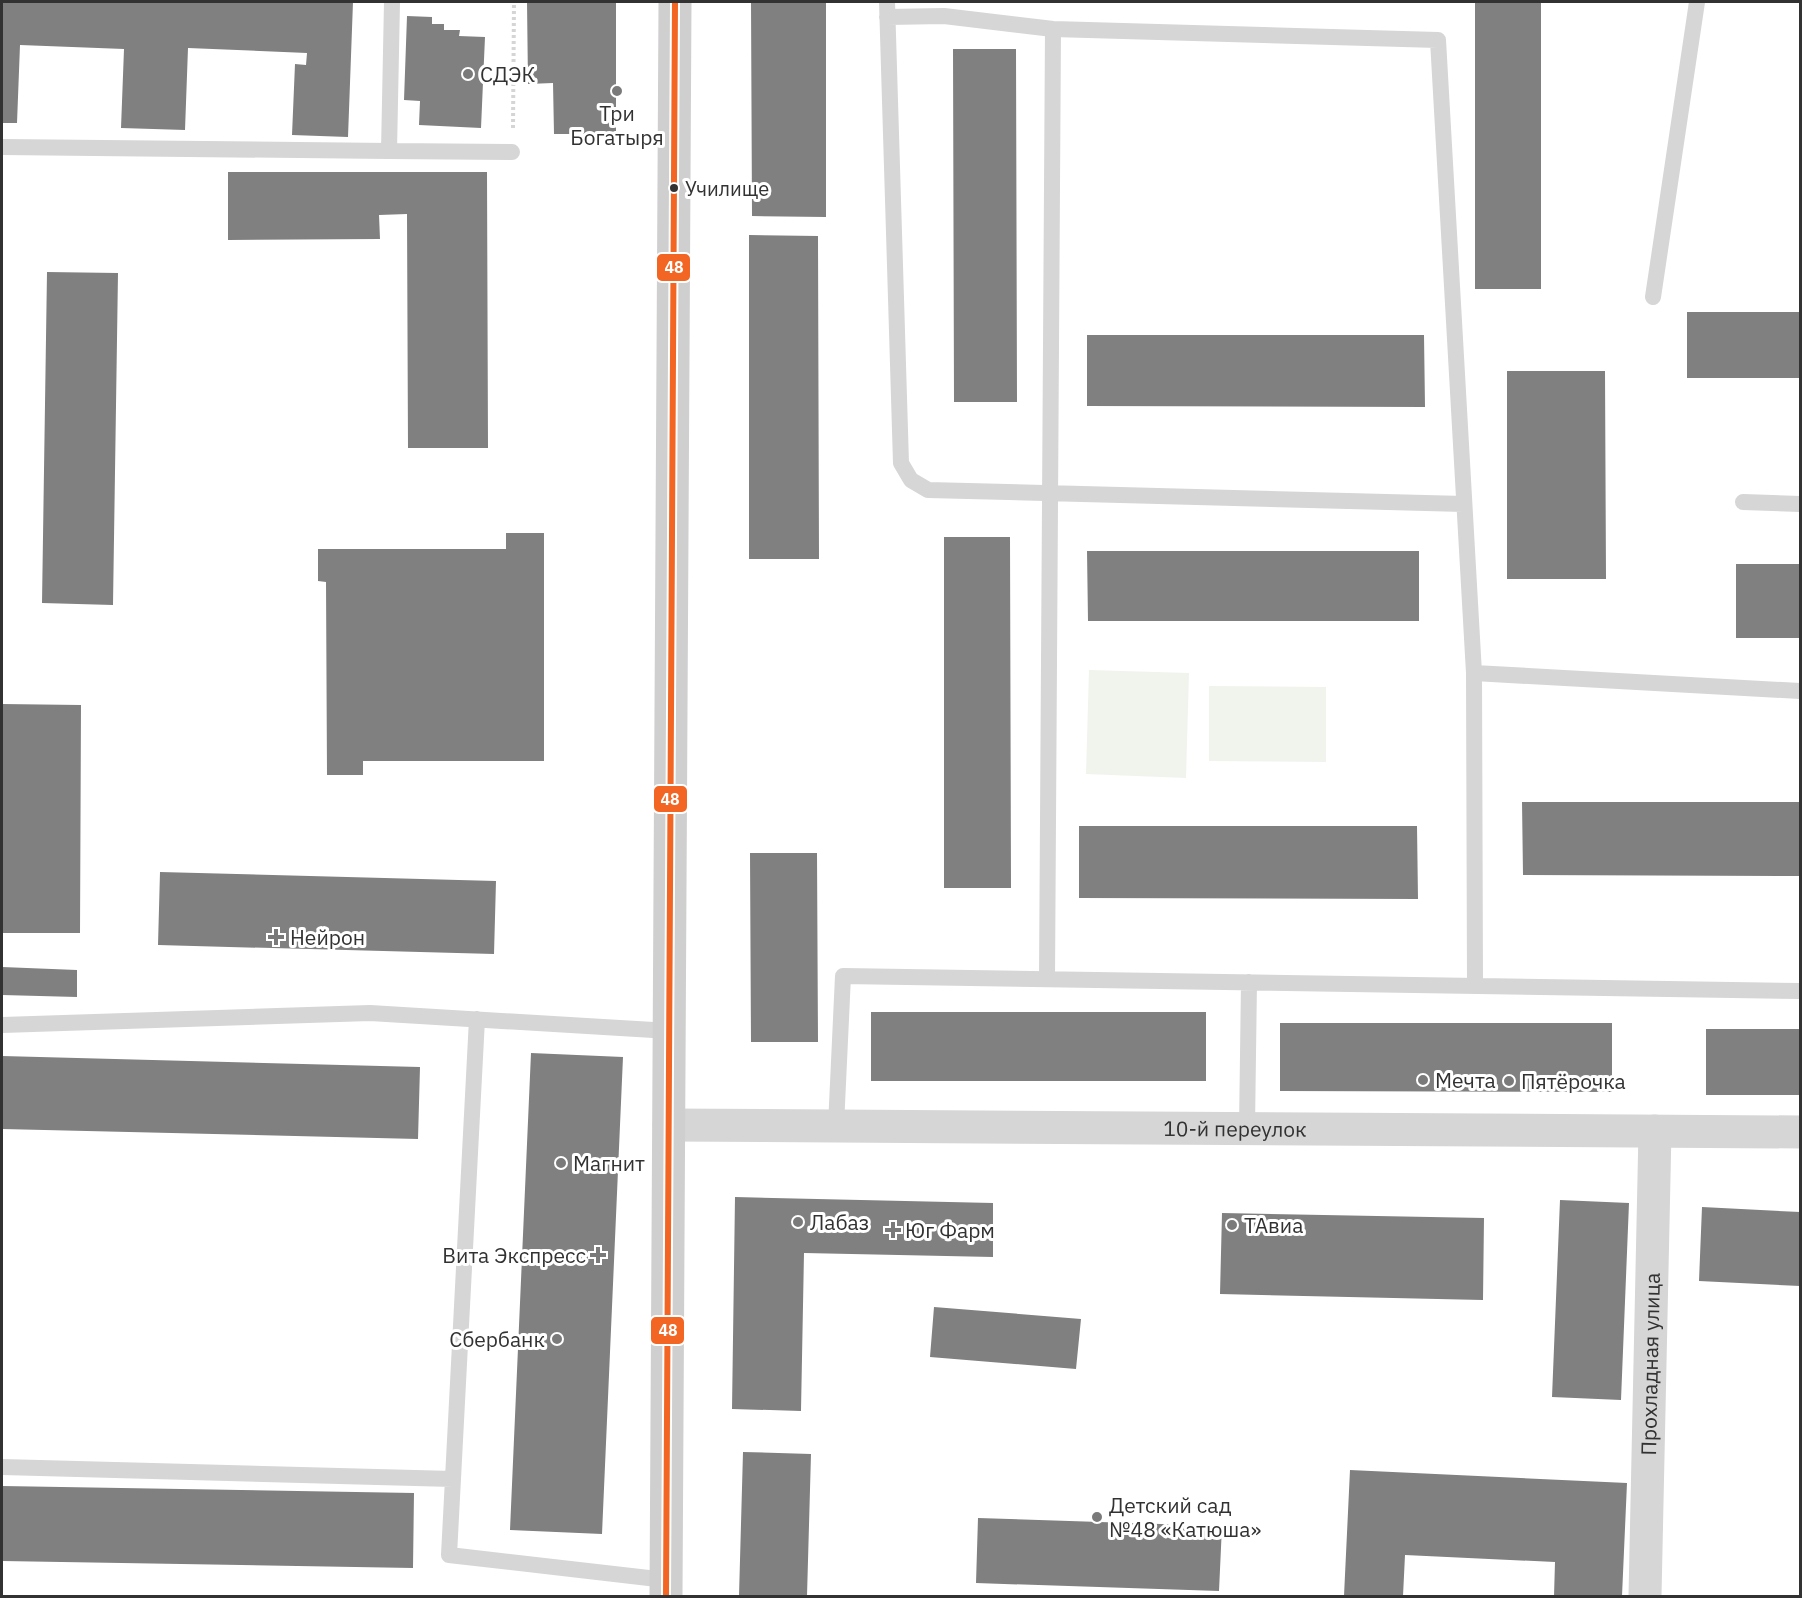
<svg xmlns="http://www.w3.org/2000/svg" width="1802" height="1598" viewBox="0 0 1802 1598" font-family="'IBM Plex Sans',sans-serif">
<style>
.green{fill:#f1f4ed}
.building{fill:#808080}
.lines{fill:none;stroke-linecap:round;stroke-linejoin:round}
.path{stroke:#d5d5d5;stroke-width:4;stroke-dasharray:3 3;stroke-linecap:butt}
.service{stroke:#d6d6d6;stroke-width:16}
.minor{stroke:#d6d6d6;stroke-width:33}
.tertiary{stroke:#d6d6d6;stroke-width:33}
.secondary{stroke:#cfcfcf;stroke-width:33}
.bus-1-casing{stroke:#fff;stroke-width:10}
.bus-1{stroke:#f26522;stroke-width:6}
.poi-dot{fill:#7a7a7a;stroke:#fff;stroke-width:2}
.bus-dot{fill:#323232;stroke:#fff;stroke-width:2}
.labels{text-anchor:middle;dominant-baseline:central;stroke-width:6;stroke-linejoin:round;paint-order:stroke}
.bus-label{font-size:20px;fill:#323232;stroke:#fff;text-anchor:start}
.poi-label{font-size:21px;fill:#323232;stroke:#fff;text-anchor:start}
.street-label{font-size:21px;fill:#323232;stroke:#fff}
.line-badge{stroke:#fff;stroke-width:2}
.badge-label{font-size:16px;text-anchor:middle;font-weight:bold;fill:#fff}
</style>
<rect width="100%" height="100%" fill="#fff"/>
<!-- green -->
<path class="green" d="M1089,670L1189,673L1186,778L1086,774Z
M1209,686L1326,687V762L1209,761Z"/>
<!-- building -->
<path class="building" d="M2,2H353L348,137L292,135L295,64L306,65L307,53L188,48L185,130L121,128L124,49L20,45L17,123H2Z
M527,2H616V134H554L553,83L528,84Z
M751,2H826V217L752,216Z
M1475,2H1541V289H1475Z
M407,16L432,17V24H444V30H460L459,36L485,37L481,128L419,125L420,101L404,100Z
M953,49H1016L1017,402H954Z
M228,172H487L488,448H408L407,214L379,215L380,239L228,240Z
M749,235L818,236L819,559H749Z
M47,272L118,273L113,605L42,603Z
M1687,312H1800V378H1687Z
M1087,335H1424L1425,407L1087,406Z
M1507,371H1605L1606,579H1507Z
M506,533H544V761H363V775H327L326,582L318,581V549H506Z
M944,537H1010L1011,888H944Z
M1087,551H1419V621H1088Z
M1736,564H1800V638H1736Z
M2,704L81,705L80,933H2Z
M1522,802H1800V876L1523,875Z
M1079,826H1417L1418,899L1079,898Z
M750,853H817L818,1042H751Z
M160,872L496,881L494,954L158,945Z
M2,967L77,970V997L2,995Z
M871,1012H1206V1081H871Z
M1280,1023H1612V1092L1280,1091Z
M1706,1029H1800V1095H1706Z
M531,1053L623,1057L602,1534L510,1530Z
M2,1056L420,1067L418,1139L2,1129Z
M735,1197L993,1203V1257L804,1253L801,1411L732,1409Z
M1560,1200L1629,1203L1621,1400L1552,1397Z
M1702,1207L1800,1212V1286L1699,1281Z
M1222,1213L1484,1218L1483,1300L1220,1294Z
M934,1307L1081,1319L1076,1369L930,1357Z
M743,1452L811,1454L807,1596H739Z
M1350,1470L1627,1483L1622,1596H1554L1555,1562L1405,1555L1403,1596H1344Z
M2,1486L414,1493L413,1568L2,1561Z
M978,1518L1222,1526L1219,1591L976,1583Z"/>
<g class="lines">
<!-- path -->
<path class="path" d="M513,128L514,2"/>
<!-- service -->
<path class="service" d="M887,2L901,463L911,480L928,490L1464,504
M887,17L944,16L1053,29L1438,40L1474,673L1800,691
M2,147L389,151L392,2
M389,151L512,152
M1653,297L1697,2
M1743,502L1800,504
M1474,673L1475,986
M1047,979L1053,29
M477,1019L449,1555L666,1580
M2,1025L370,1013L670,1031
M836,1126L843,976L1800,991
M1247,1128L1249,982
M2,1467L453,1479"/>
<!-- minor -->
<path class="minor" id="s1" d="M1645,1596L1655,1131"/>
<!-- tertiary -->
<path class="tertiary" id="s2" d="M669,1125L1800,1132"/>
<!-- secondary -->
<path class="secondary" d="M666,1596L675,2"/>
<defs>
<path id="bus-1" d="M666,1596L675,2"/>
</defs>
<!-- bus-1 casing -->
<use href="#bus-1" class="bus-1-casing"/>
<!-- bus-1 -->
<use href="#bus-1" class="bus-1"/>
</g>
<!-- markers -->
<g class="poi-dot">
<circle cx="468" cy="74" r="6"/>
<circle cx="617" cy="91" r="6"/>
<path d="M273 928h6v6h6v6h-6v6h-6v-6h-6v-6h6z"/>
<circle cx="1423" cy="1080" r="6"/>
<circle cx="1509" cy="1081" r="6"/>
<circle cx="561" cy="1163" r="6"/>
<circle cx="798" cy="1222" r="6"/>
<circle cx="1232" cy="1225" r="6"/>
<path d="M890 1221h6v6h6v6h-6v6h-6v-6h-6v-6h6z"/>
<path d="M595 1246h6v6h6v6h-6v6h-6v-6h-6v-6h6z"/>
<circle cx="557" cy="1339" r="6"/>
<circle cx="1097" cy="1517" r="6"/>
</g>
<circle class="bus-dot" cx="674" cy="188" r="5"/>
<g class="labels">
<!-- bus labels -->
<g class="bus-label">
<text x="685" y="188">Училище</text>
</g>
<!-- poi labels -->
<g class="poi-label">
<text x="480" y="74">СДЭК</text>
<text x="617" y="113" text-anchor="middle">Три<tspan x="617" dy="24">Богатыря</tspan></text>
<text x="290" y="937">Нейрон</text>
<text x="1435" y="1080">Мечта</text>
<text x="1521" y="1081">Пятёрочка</text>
<text x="573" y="1163">Магнит</text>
<text x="810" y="1222">Лабаз</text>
<text x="1244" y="1225">ТАвиа</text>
<text x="905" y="1230">Юг Фарм</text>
<text x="586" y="1255" text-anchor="end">Вита Экспресс</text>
<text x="545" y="1339" text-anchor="end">Сбербанк</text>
<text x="1109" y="1505">Детский сад<tspan x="1109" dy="24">№48 «Катюша»</tspan></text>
</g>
<!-- street labels -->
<g class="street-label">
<text stroke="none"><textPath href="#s2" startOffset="566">10-й переулок</textPath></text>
<text stroke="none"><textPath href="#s1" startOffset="232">Прохладная улица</textPath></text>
</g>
</g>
<g class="line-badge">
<rect x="656" y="253" width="35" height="29" rx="6" fill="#f26522"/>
<rect x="653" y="785" width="35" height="28" rx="6" fill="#f26522"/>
<rect x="650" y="1316" width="35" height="29" rx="6" fill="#f26522"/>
</g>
<g class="badge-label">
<text x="674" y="273">48</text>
<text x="670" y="805">48</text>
<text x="668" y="1336">48</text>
</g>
<!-- border -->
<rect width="1802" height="1598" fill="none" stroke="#323232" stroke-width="6"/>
</svg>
